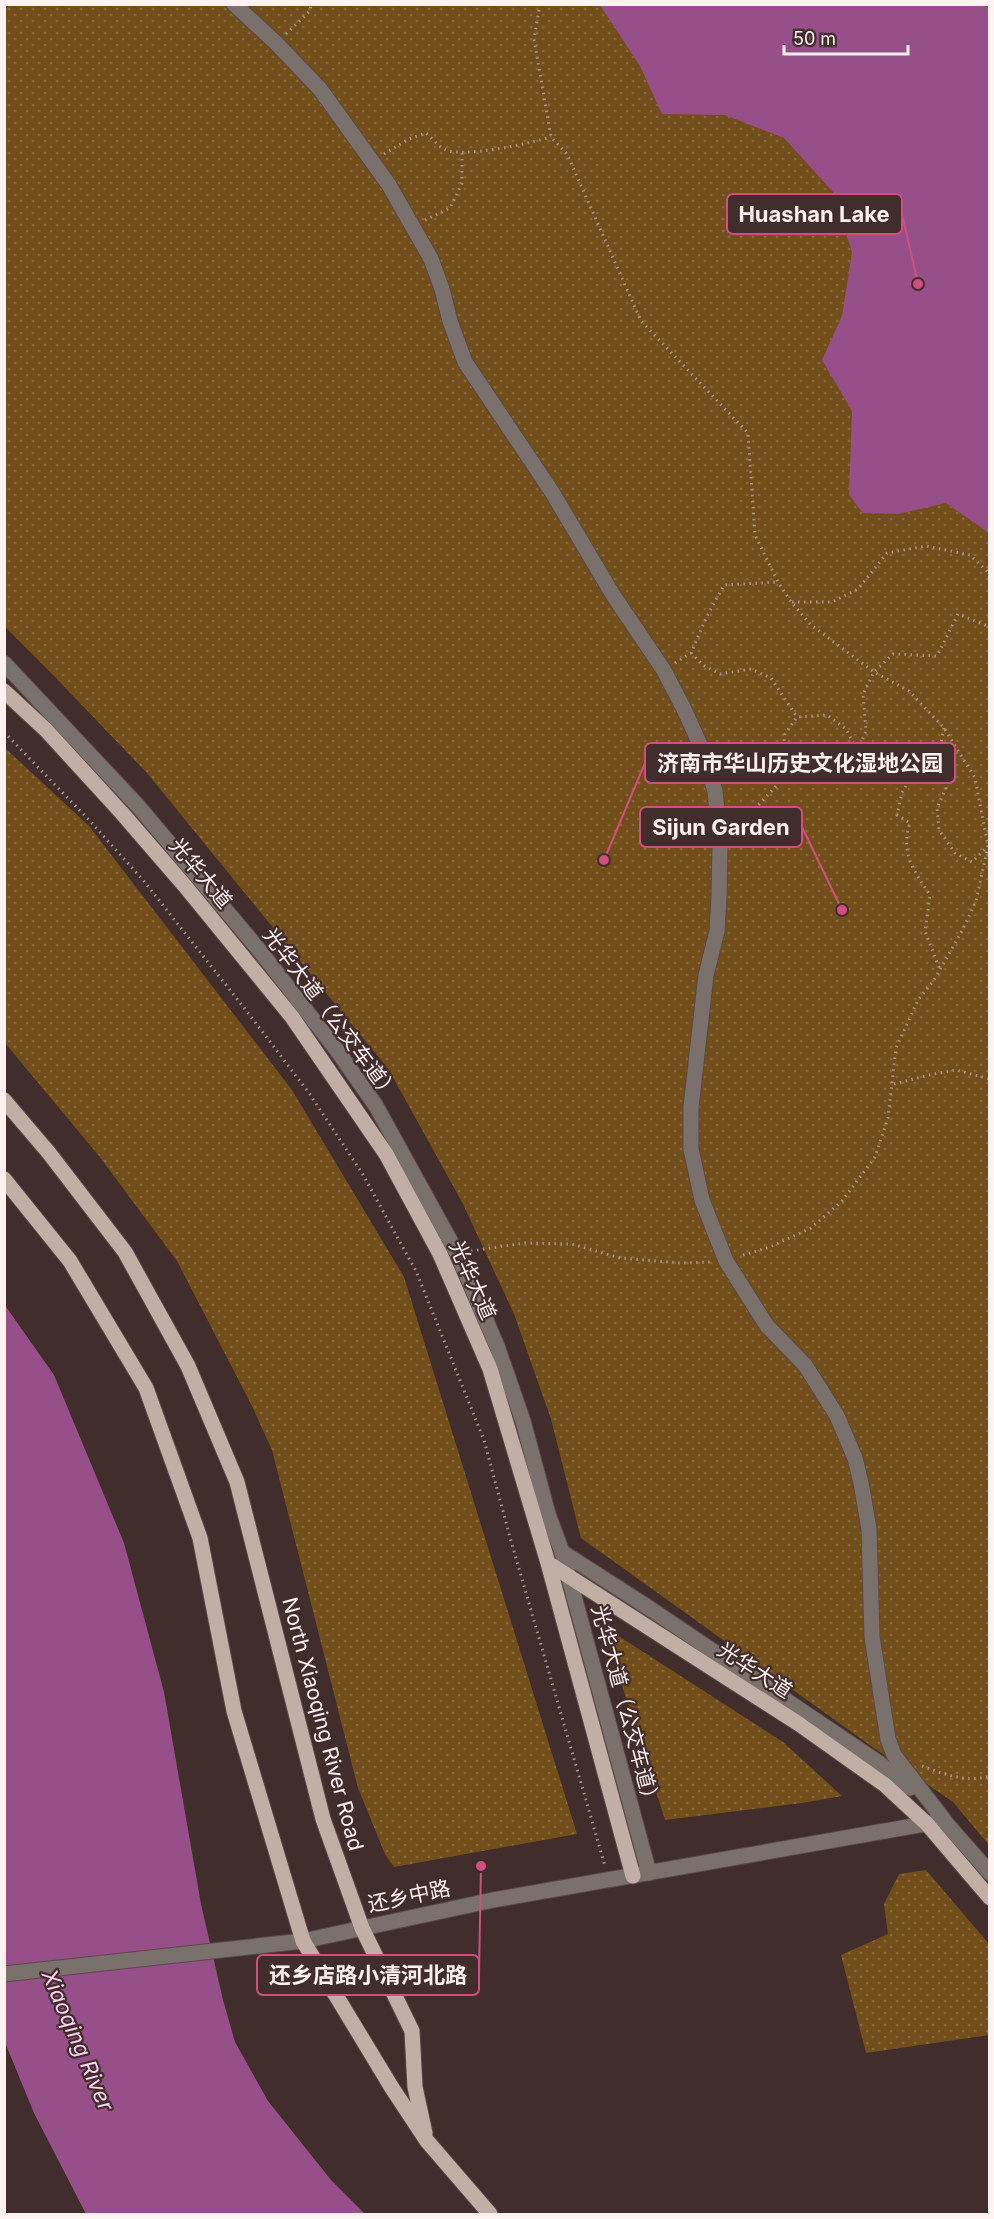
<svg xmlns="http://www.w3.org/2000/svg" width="994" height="2219" viewBox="0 0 994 2219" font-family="Inter,'Noto Sans SC',sans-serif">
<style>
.park{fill:url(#park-dots)}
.water{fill:#974f89}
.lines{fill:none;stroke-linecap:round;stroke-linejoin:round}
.minor-casing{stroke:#5c4947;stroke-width:17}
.major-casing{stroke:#5c4947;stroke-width:17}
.path{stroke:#a69694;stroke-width:3;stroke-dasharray:1.5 4.5;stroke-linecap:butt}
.minor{stroke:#7a716d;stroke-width:15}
.major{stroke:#c1afa6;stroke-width:15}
.labels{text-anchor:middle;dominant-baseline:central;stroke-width:4.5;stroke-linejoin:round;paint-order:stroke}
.street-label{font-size:21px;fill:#fff2f0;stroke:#412d2c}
.water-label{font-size:22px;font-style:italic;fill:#fdd4f3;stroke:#412d2c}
.leader{fill:none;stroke:#d14e80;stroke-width:2}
.callout-dot{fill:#d14e80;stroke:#412d2c;stroke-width:2}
.callout{fill:#412d2c;stroke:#d14e80;stroke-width:2}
.callout-label{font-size:22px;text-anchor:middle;font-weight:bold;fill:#fff2f0}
</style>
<defs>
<pattern id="park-dots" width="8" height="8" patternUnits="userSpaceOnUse" patternTransform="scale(1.5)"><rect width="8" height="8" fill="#724f1a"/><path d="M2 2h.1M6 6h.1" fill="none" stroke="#87693c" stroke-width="1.8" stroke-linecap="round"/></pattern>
</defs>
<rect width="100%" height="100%" fill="#412d2c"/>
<!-- park -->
<path class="park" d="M4,5H989V1845L953,1802L871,1746L581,1538L551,1419L514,1314L463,1204L389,1070L147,773L55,677L5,627Z
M4,747L89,826L292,1090L404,1277L577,1834L394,1867L385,1854L358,1788L272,1450L251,1404L177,1261L99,1156L5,1043Z
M603,1626L783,1742L842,1796L802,1803L665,1820Z
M926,1870L989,1944V2035L866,2053L841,1955L888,1934L884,1904L899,1874Z"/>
<!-- water -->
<path class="water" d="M600,5H989V533L946,503L898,514L863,513L849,495L852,411L822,360L842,316L852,252L833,192L784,138L725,115L662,114L640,66Z
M4,1304L54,1375L124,1543L164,1692L201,1904L223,2000L235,2042L268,2101L331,2180L365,2214H86L34,2113L6,2045Z"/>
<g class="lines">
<defs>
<path id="minor" d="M234,4L276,43L320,89L389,185L431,259L442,289L450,321L465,362L552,492L613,595L663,669L683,707L702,749L715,791L720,843L719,896L717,931L706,975L691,1107V1149L702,1200L726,1261L767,1326L805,1365L819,1387L837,1416L855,1458L861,1483L869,1529L872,1637L888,1739L894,1755L944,1820
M4,663L138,806L260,951L336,1049L376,1106L457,1253L497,1346L523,1421L548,1514L562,1552L649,1873
M562,1552L646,1606L879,1763L910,1788
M938,1814L990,1873
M4,1974L303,1941L493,1900L936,1822"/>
<path id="major" d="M4,691L46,730L121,812L185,886L292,1017L386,1154L440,1254L490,1369L548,1563L633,1876
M4,1100L49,1153L125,1252L188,1366L237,1482L323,1819L362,1928L412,2031L415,2087L425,2133
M4,1179L70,1261L146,1388L200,1538L234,1711L303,1941L392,2088L427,2141L490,2214
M548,1563L799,1724L885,1785L927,1824L990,1898"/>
</defs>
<!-- minor casing -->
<use href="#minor" class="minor-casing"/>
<!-- major casing -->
<use href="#major" class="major-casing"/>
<!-- path -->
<path class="path" d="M540,4L534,39L551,137L567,154L641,321L748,433L755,535L778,582L791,602L811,625L874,672L909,691L944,728L975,778L988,846L976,901L962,931L934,980L918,1000L896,1048L888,1118L875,1157L842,1201L811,1228L770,1247L740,1256
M286,34L310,11L311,4
M384,154L409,139L426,133C432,138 438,146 444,149C461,159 531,143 551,137
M425,220L450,208L462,183V153
M792,602H832L858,589L887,553L926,546L970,555L990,574
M691,653L703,665L720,674L751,669L771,678L797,717
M675,663L691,653L707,616L724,585L778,582
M944,728L941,743L946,788L937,808L939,830L955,853L972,862L988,846
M4,732L90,821L143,880L245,1009L309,1093L362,1173L416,1271L484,1440L511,1541L605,1866
M858,750L866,731L863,694L874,672L893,654L937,656L958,614L990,627
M733,836L742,831L747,817L778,784L785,734L797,717L827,715L846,729L866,768L883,767L907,784L902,793L897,815L910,823C900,853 914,871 930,895L925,931L940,970
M894,1084L933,1074L956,1070L990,1079
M471,1251L525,1243L572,1244L620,1258L681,1263L710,1262
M922,1766C944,1774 966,1783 990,1776"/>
<!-- minor -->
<use href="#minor" class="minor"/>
<!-- major -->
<use href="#major" class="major"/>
</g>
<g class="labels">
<!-- street labels -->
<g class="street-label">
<text transform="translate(201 873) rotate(50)">光华大道</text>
<text transform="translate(331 1014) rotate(53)">光华大道（公交车道）</text>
<text transform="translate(473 1280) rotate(66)">光华大道</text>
<text transform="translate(755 1670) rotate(33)">光华大道</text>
<text transform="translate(626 1707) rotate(75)">光华大道（公交车道）</text>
<text transform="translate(323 1724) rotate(75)">North Xiaoqing River Road</text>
<text transform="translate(409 1896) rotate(-12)">还乡中路</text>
</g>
<!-- water labels -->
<g class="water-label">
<text transform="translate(78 2040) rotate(67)">Xiaoqing River</text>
</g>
</g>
<!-- callouts -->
<path class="leader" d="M918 284L902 214M604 860L645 763M842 910L802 827M481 1866L479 1975"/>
<g class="callout-dot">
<circle cx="918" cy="284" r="6"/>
<circle cx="604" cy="860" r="6"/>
<circle cx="842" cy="910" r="6"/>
<circle cx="481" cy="1866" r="6"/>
</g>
<g class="callout">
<rect x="727" y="194" width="175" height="40" rx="6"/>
<rect x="645" y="743" width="310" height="40" rx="6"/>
<rect x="640" y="807" width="162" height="40" rx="6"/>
<rect x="257" y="1955" width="222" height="40" rx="6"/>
</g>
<g class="callout-label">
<text x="814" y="222">Huashan Lake</text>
<text x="800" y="771">济南市华山历史文化湿地公园</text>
<text x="721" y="835">Sijun Garden</text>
<text x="368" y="1983">还乡店路小清河北路</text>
</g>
<!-- border -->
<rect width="994" height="2219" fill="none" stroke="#fff2f0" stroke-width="12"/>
<!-- scale -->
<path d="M784 45v9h124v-9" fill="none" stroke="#fff2f0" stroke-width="3"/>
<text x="793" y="45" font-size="18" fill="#fff2f0" stroke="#412d2c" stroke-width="4.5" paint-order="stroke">50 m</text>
</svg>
